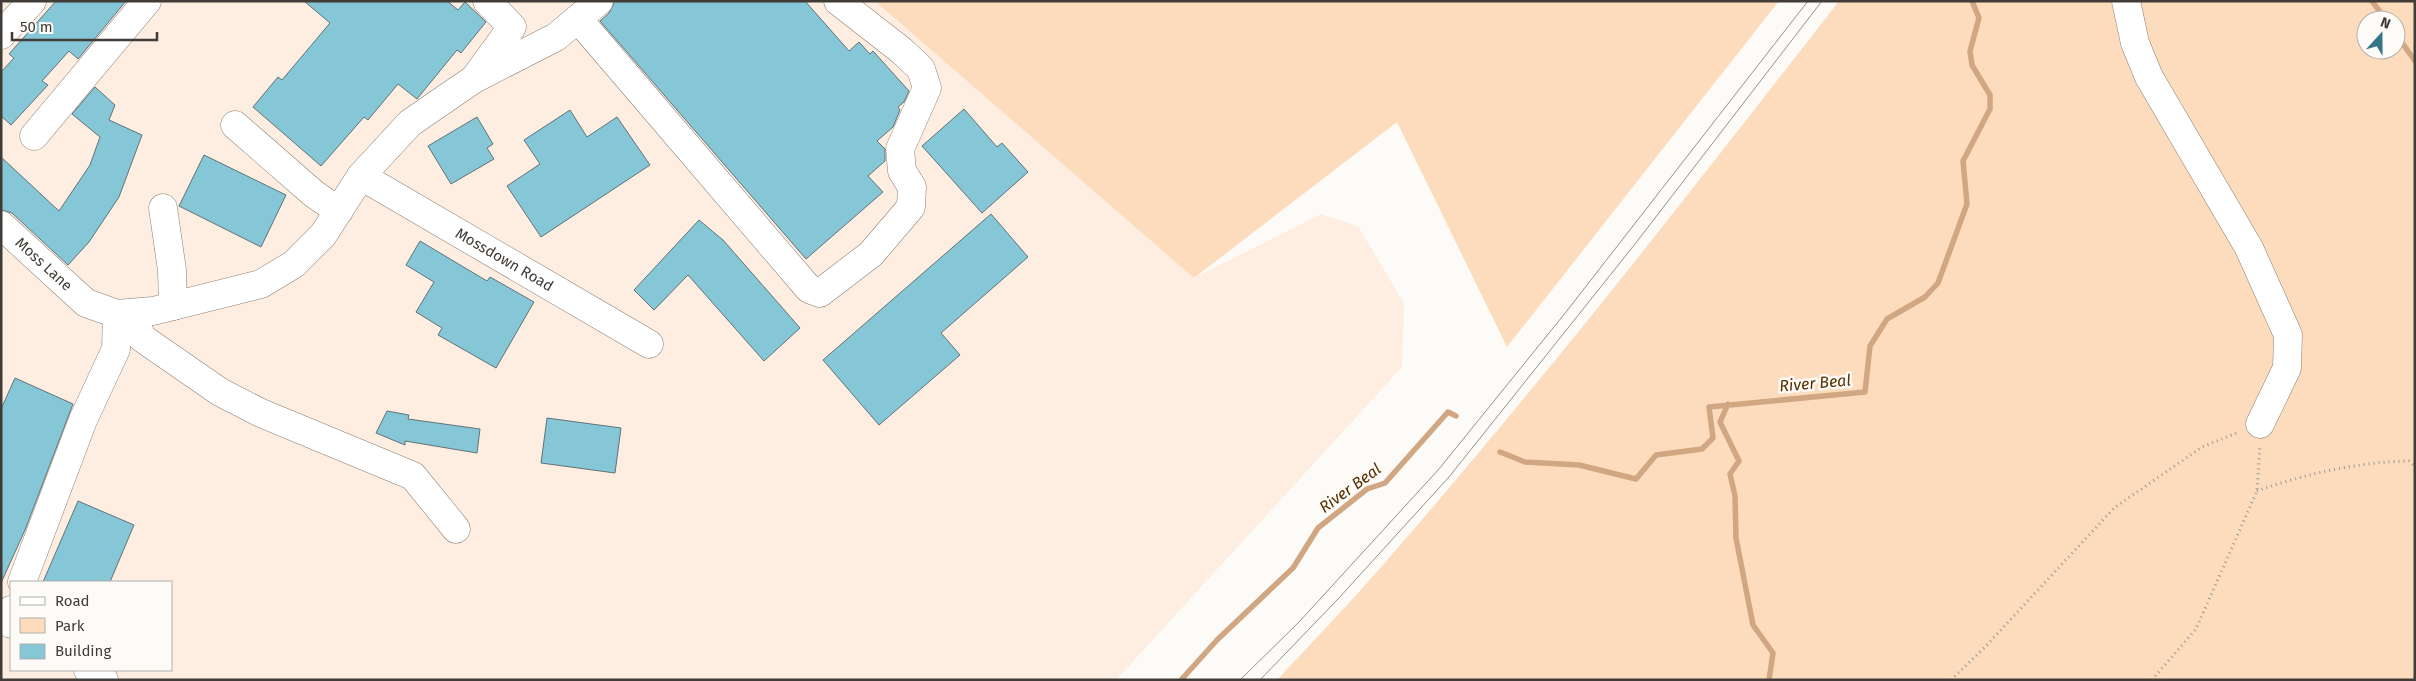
<svg xmlns="http://www.w3.org/2000/svg" width="2416" height="681" viewBox="0 0 2416 681" font-family="'Fira Sans',sans-serif">
<style>
.built{fill:#fdeee1;fill-rule:evenodd}
.green{fill:#fddcbd;fill-rule:evenodd}
.lines{fill:none;stroke-linecap:round;stroke-linejoin:round}
.stream{stroke:#d0a782;stroke-width:5.5}
.building{fill:#85c6d7;stroke:#627276}
.minor-casing{stroke:#897e74;stroke-width:29}
.path{stroke:#9c9894;stroke-width:3;stroke-dasharray:1 4;stroke-linecap:butt}
.minor{stroke:#fff;stroke-width:28}
.tram{stroke:#95918d;stroke-width:1}
.labels{text-anchor:middle;dominant-baseline:central;stroke-width:5;stroke-linejoin:round;paint-order:stroke}
.street-label{font-size:15px;fill:#413c37;stroke:#fdfbf8}
.water-label{font-size:16px;font-style:italic;fill:#573000;stroke:#fdfbf8}
</style>
<rect width="100%" height="100%" fill="#fdfbf8"/>
<!-- built -->
<path class="built" d="M1,1H877L1194,278L1321,214L1358,226L1404,303L1402,367L1116,680H1ZM11,582H171V670H11Z"/>
<!-- green -->
<path class="green" d="M875,1H1779L1507,347L1397,122L1194,278Z
M1839,1H2415V680H1277C1314,640 1352,601 1388,559C1545,379 1692,190 1839,1ZM2366,20H2396V50H2366Z"/>
<g class="lines">
<!-- stream -->
<path class="stream" d="M2372,1L2386,20
M2396,34L2415,61
M1728,404L1720,422L1739,461L1730,474L1735,496L1736,538L1753,625L1773,653L1769,680
M1500,452L1525,462L1579,465L1636,479L1656,455L1702,449L1713,438L1709,407L1865,392L1870,346L1887,319L1925,297L1938,283L1967,204L1963,161L1990,109V95L1972,65L1970,51L1979,18L1972,1
M1181,680L1217,640L1293,568L1318,528L1367,489L1385,483L1448,412L1456,416"/>
</g>
<!-- building -->
<path class="building" d="M56,1H126L78,59L69,51L42,81L48,85L11,125L1,116V72L14,58L9,54Z
M304,1H447L458,10L465,2L486,22L461,53L457,50L417,99L398,84L368,120L364,117L321,166L253,107L278,77L282,80L330,23Z
M615,1H805L849,51L859,42L870,54L873,51L909,91L904,102L898,107L900,110L893,127L877,141L885,149V161L868,176L883,192L806,259L600,21L609,13Z
M95,87L115,105L109,120L142,135L119,197L89,242L68,265L12,213L1,210V157L59,211L90,165L100,137L72,114Z
M964,109L997,147L1002,143L1028,172L982,213L922,146Z
M570,110L587,137L617,117L650,165L541,237L507,186L540,164L524,140Z
M477,117L493,144L487,148L494,159L451,184L428,146Z
M204,155L286,195L261,247L179,206Z
M991,214L1028,257L941,333L960,355L879,425L823,360Z
M699,220L723,240L800,328L764,361L688,275L654,310L634,290Z
M420,241L487,281L490,277L534,302L496,368L438,335L442,328L416,312L434,282L406,265Z
M15,378L73,404L25,530L1,583V409Z
M387,411L409,415L408,419L480,429L477,453L405,441V445L376,433Z
M547,418L621,428L615,473L541,463Z
M78,501L134,525L110,582H43Z"/>
<g class="lines">
<defs>
<g id="minor">
<path d="M2126,1L2135,43L2149,77L2249,248L2288,335L2287,368L2260,424"/>
<path d="M578,19L809,289L820,293L871,254L911,207L912,187L902,171L900,149L927,88L921,69L902,51L838,1"/>
<path d="M1,35L32,1"/>
<path d="M477,75L512,27L487,1"/>
<path d="M235,125L314,194L339,211"/>
<path d="M34,136L147,1"/>
<path id="s1" d="M361,176L649,344"/>
<path d="M163,208L172,270L173,306"/>
<path id="s2" d="M1,225L86,303L117,314L153,311L261,284L294,264L323,235L361,176L410,123L474,79L556,37L599,1"/>
<path d="M132,313L142,338L220,392L261,413L413,476L456,529"/>
<path d="M22,582L83,420L116,349L117,314"/>
<path d="M11,610L7,621L11,624"/>
<path d="M88,670L104,680"/>
</g>
</defs>
<!-- minor casing -->
<use href="#minor" class="minor-casing"/>
<!-- path -->
<path class="path" d="M2257,491C2305,474 2358,462 2409,461L2415,466
M1951,680L1986,646L2114,508L2202,447L2239,432
M2152,680L2196,629L2257,491L2260,445"/>
<!-- minor -->
<use href="#minor" class="minor"/>
<!-- tram -->
<path class="tram" d="M1240,680L1299,622L1439,469L1566,312L1808,1
M1260,680L1338,599L1449,477L1635,244L1822,1"/>
</g>
<g class="labels">
<!-- street labels -->
<g class="street-label">
<text stroke="none"><textPath href="#s1" startOffset="166">Mossdown Road</textPath></text>
<text stroke="none"><textPath href="#s2" startOffset="58">Moss Lane</textPath></text>
</g>
<!-- water labels -->
<g class="water-label">
<text transform="translate(1815 383) rotate(-5)">River Beal</text>
<text transform="translate(1350 488) rotate(-36)">River Beal</text>
</g>
</g>
<!-- border -->
<rect width="2416" height="681" fill="none" stroke="#413c37" stroke-width="5"/>
<!-- legend -->
<rect x="10" y="581" width="162" height="90" fill="#fdfbf8" stroke="#b2afab"/>
<rect x="20" y="597" width="25" height="8" fill="#ffffff" stroke="#b2afab"/>
<text x="55" y="606" font-size="15" fill="#413c37">Road</text>
<rect x="20" y="618" width="25" height="15" fill="#fddcbd" stroke="#b2afab"/>
<text x="55" y="631" font-size="15" fill="#413c37">Park</text>
<rect x="20" y="644" width="25" height="15" fill="#85c6d7" stroke="#b2afab"/>
<text x="55" y="656" font-size="15" fill="#413c37">Building</text>
<!-- north arrow -->
<g transform="translate(2381 35) rotate(21)"><circle r="24" fill="#fdfbf8" stroke="#b2afab"/>
<path d="M0-4L9 19L0 12L-9 19Z" fill="#337687"/>
<text y="-8" font-size="14" font-weight="bold" text-anchor="middle" fill="#413c37">N</text>
</g>
<!-- scale -->
<path d="M12 32v8h145v-8" fill="none" stroke="#413c37" stroke-width="2.5"/>
<text x="20" y="32" font-size="15" fill="#413c37" stroke="#fdfbf8" stroke-width="4" paint-order="stroke">50 m</text>
</svg>
